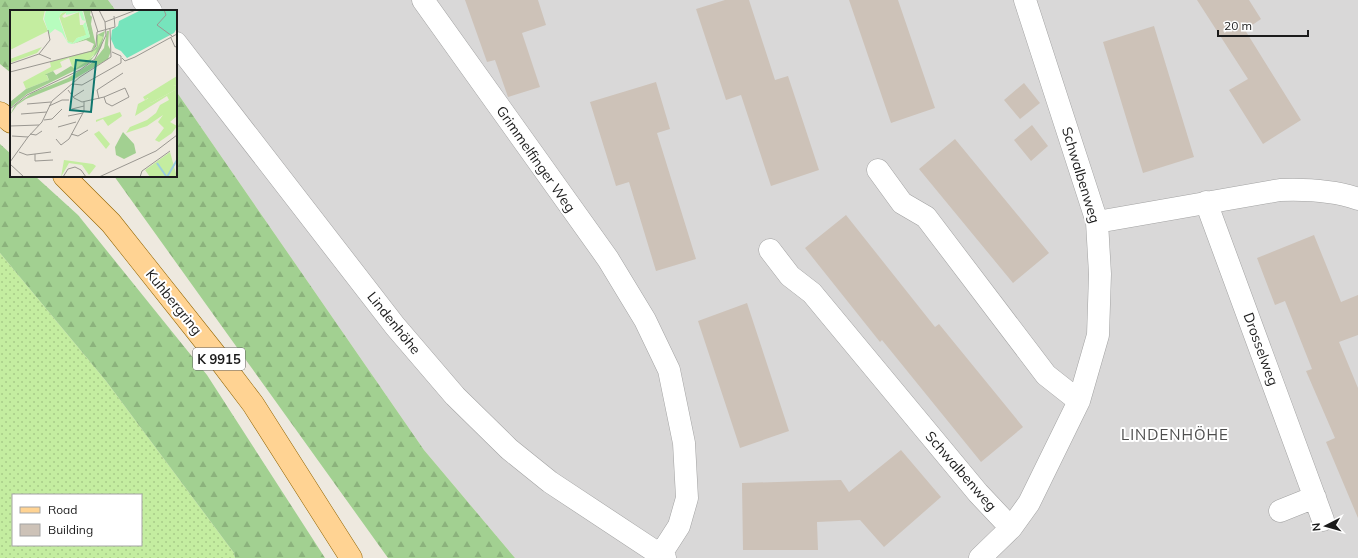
<svg xmlns="http://www.w3.org/2000/svg" width="1358" height="558" viewBox="0 0 1358 558" font-family="Mulish,sans-serif">
<style>
.residential{fill:#d9d8d8}
.grass{fill:url(#grass-dots);fill-rule:evenodd}
.forest{fill:url(#forest-firs)}
.building{fill:#cdc2b8}
.lines{fill:none;stroke-linecap:round;stroke-linejoin:round}
.minor-casing{stroke:#a2a2a2;stroke-width:23}
.primary-casing{stroke:#926500;stroke-width:23}
.minor{stroke:#fff;stroke-width:22}
.primary{stroke:#ffd393;stroke-width:22}
.labels{text-anchor:middle;dominant-baseline:central;stroke-width:4;stroke-linejoin:round;paint-order:stroke}
.shield{fill:#fff;stroke:#5f5f5f;stroke-width:1}
.shield-label{font-size:13px;font-weight:bold;fill:#1b1b1b}
.street-label{font-size:14px;fill:#1b1b1b;stroke:#fff}
.neighbourhood-label{font-size:15px;letter-spacing:1px;fill:#4e4e4e;stroke:#fff}
.inset-river{fill:none;stroke:#9ccedf;stroke-width:2}
.inset-road{fill:none;stroke:#9a9791;stroke-width:1}
.view{fill:#0f766e;fill-opacity:0.15;stroke:#0f766e;stroke-width:2}
.inset-edge{fill:none;stroke:#1b1b1b;stroke-width:2}
</style>
<defs>
<pattern id="grass-dots" width="8" height="8" patternUnits="userSpaceOnUse"><rect width="8" height="8" fill="#c4eda0"/><path d="M2 2h.1M6 6h.1" fill="none" stroke="#a8cb89" stroke-width="1.8" stroke-linecap="round"/></pattern>
<pattern id="forest-firs" width="22" height="20" patternUnits="userSpaceOnUse"><rect width="22" height="20" fill="#a2d091"/><path d="M5 1l3.5 6h-7zM16 11l3.5 6h-7z" fill="#8bb27c"/></pattern>
</defs>
<rect width="100%" height="100%" fill="#eee9df"/>
<!-- residential -->
<path class="residential" d="M108,0H1358V558H515L424,450L176,91V11H116Z"/>
<!-- grass -->
<path class="grass" d="M0,253L106,381L234,553L235,558H0ZM13,495H141V545H13Z"/>
<!-- forest -->
<path class="forest" d="M0,0H108L116,11H11V73L0,64Z
M176,91L424,450L515,558H388L114,176H176Z
M0,144L11,154V176H35L78,215L207,375L325,558H235L234,553L106,381L0,253Z"/>
<!-- building -->
<path class="building" d="M465,0H538L546,25L522,33L540,87L508,97L495,60L487,62Z
M725,0H749L775,80L788,76L819,170L771,186L741,95L726,100L696,9Z
M849,0H898L935,108L891,123Z
M1197,0H1249L1261,19L1245,30L1301,120L1263,144L1229,90L1248,79Z
M1154,26L1194,157L1143,173L1103,42Z
M656,82L670,129L657,133L696,259L656,271L629,182L616,186L590,102Z
M1024,83L1040,103L1020,119L1004,100Z
M1032,125L1048,146L1031,161L1014,140Z
M955,139L1049,253L1013,283L919,169Z
M846,215L935,327L939,324L1023,427L981,462L882,340L880,342L805,248Z
M1314,235L1341,302L1358,295V335L1339,342L1358,388V518L1326,442L1335,438L1306,371L1312,369L1285,301L1275,305L1257,258Z
M747,303L789,431L740,448L698,321Z
M901,450L941,497L884,547L860,520L817,522L818,550H743L742,483L841,480L849,492Z"/>
<g class="lines">
<defs>
<path id="minor" d="M143,0L151,11
M423,0L608,259L645,320L669,370L684,443L687,498L679,526L661,554
M176,43L395,326L455,396L509,449L550,482L665,558
M878,170L902,203L926,217L1046,375L1079,401
M1206,202L1323,520
M1097,222L1280,190C1307,189 1333,190 1358,199
M770,250L790,276L812,293L978,493L1011,528
M1280,511L1315,497
M980,558L1011,528L1029,503L1079,401L1098,335L1100,274L1097,222L1025,0"/>
<path id="primary" d="M0,113L11,122
M64,176L111,223L215,354L253,404L351,558"/>
</defs>
<!-- minor casing -->
<use href="#minor" class="minor-casing"/>
<!-- primary casing -->
<use href="#primary" class="primary-casing"/>
<!-- minor -->
<use href="#minor" class="minor"/>
<!-- primary -->
<use href="#primary" class="primary"/>
</g>
<g class="labels">
<!-- shield labels -->
<rect class="shield" x="193" y="348" width="52" height="22" rx="3"/>
<g class="shield-label">
<text x="219" y="359">K 9915</text>
</g>
<!-- street labels -->
<g class="street-label">
<text transform="translate(536 159) rotate(55)">Grimmelfinger Weg</text>
<text transform="translate(1081 175) rotate(73)">Schwalbenweg</text>
<text transform="translate(174 302) rotate(51)">Kuhbergring</text>
<text transform="translate(394 323) rotate(51)">Lindenhöhe</text>
<text transform="translate(1261 349) rotate(70)">Drosselweg</text>
<text transform="translate(961 471) rotate(49)">Schwalbenweg</text>
</g>
<!-- neighbourhood labels -->
<g class="neighbourhood-label">
<text x="1175" y="434">LINDENHÖHE</text>
</g>
</g>
<!-- overview -->
<g transform="translate(10 10)">
<rect width="167" height="167" fill="#eee9df"/>
<path d="M0,0H35L33,9L38,21L0,40ZM53,2H57L52,6L54,8L69,2L70,15H73L77,25L67,28L63,33L58,32L49,6ZM88,25L93,27L90,38L79,50L65,59H63L59,48L50,52L52,57L36,64L39,70L16,79L13,72L41,57L40,52L87,39ZM32,37L27,43L0,53V49ZM167,75V106L160,112L167,116L162,123L149,132L145,130L154,118L148,112L153,105L137,116L116,123L120,117L137,110L146,103L150,95L159,90L157,86L125,106L128,94L139,88L141,93L165,80L162,76ZM110,102L112,106L98,116L93,109L86,112V110ZM89,121L100,134L96,139L84,124ZM160,142L167,167H140L135,160ZM54,150L83,154L86,156L79,165L72,155L59,153L51,167Z" fill="#c4eda0"/>
<path d="M73,0H81L80,5L82,7L81,14L86,36L81,41L84,34L76,30L62,34L80,27ZM95,21L91,38L78,54L17,84L0,98V92L16,79L39,70L37,65H35L36,64L43,61L46,65L61,56L65,59L83,47L93,27L88,25V36L87,39L81,43L87,36V25ZM97,21H99L98,35L101,41L98,49L61,71L16,89L7,95L0,105L5,95L22,83L58,68L83,52L94,38ZM113,122L124,134L126,143L114,149L106,145L105,137Z" fill="#a2d091"/>
<path d="M36,0H72L80,27L62,34L58,33L52,23L45,19L39,24L34,9ZM56,2V5L69,2L72,10L76,11L73,15L76,25L67,28L63,33L57,31L49,8L51,3Z" fill="#b7fdbe" fill-rule="evenodd"/>
<path d="M167,66V75L163,76L165,80L141,93L138,88L135,90L133,87Z" fill="#c4eda0"/>
<path d="M131,0H167V18L164,23L117,48L111,41L105,38L101,29L102,20L108,16L109,11Z" fill="#76e4bc"/>
<path class="inset-river" d="M147,153L156,166M157,167L167,150"/>
<path class="inset-road" d="M81,0L88,22M154,0L156,5L147,15L162,26M95,12L126,0M38,20L40,30L29,44L41,49M161,28L165,37L167,36M112,48L115,51L125,47L167,24M0,54L29,44M0,62L82,41L86,36L87,22L105,17L104,6M63,74L72,75L111,53V46L102,42M58,80L64,88L72,92L94,87L115,78L119,87L102,96L96,93L94,87M63,87L74,80M89,89L87,80L113,63M17,94L41,92M39,96L52,90H59M0,99L17,85L70,60L85,49L96,25L95,12L89,0M62,99L74,96M11,104L37,102M58,106L73,103M34,110L42,109L52,99M0,116L29,115M48,117L66,112M20,124L26,125L32,121M61,124L68,126L78,120M2,126L18,127M46,129L51,135L59,129L74,101V92M9,142L17,145L41,142M25,144V151L43,150M0,152L18,127L32,112L42,91L70,67L101,47L100,19M0,154L14,167M53,167L58,159L65,157L71,160L76,167M89,167L146,141L167,125M130,167L132,161L160,141"/>
<path class="view" d="M66,50L86,52L81,102L60,100Z"/>
<rect width="167" height="167" class="inset-edge"/>
</g>
<!-- legend -->
<rect x="12" y="494" width="130" height="52" fill="#ffffff" stroke="#a4a4a4"/>
<rect x="20" y="507" width="20" height="6" fill="#ffd393" stroke="#a4a4a4"/>
<text x="48" y="514" font-size="12" fill="#1b1b1b">Road</text>
<rect x="20" y="524" width="20" height="12" fill="#cdc2b8" stroke="#a4a4a4"/>
<text x="48" y="534" font-size="12" fill="#1b1b1b">Building</text>
<!-- north arrow -->
<g transform="translate(1326 526) rotate(264)" stroke="#ffffff" stroke-width="3" paint-order="stroke">
<path d="M0-3L7 15L0 10L-7 15Z" fill="#1b1b1b"/>
<text y="-6" font-size="11" font-weight="bold" text-anchor="middle" fill="#1b1b1b">N</text>
</g>
<!-- scale -->
<path d="M1218 30v6h90v-6" fill="none" stroke="#1b1b1b" stroke-width="2"/>
<text x="1224" y="30" font-size="12" fill="#1b1b1b" stroke="#ffffff" stroke-width="3" paint-order="stroke">20 m</text>
</svg>
